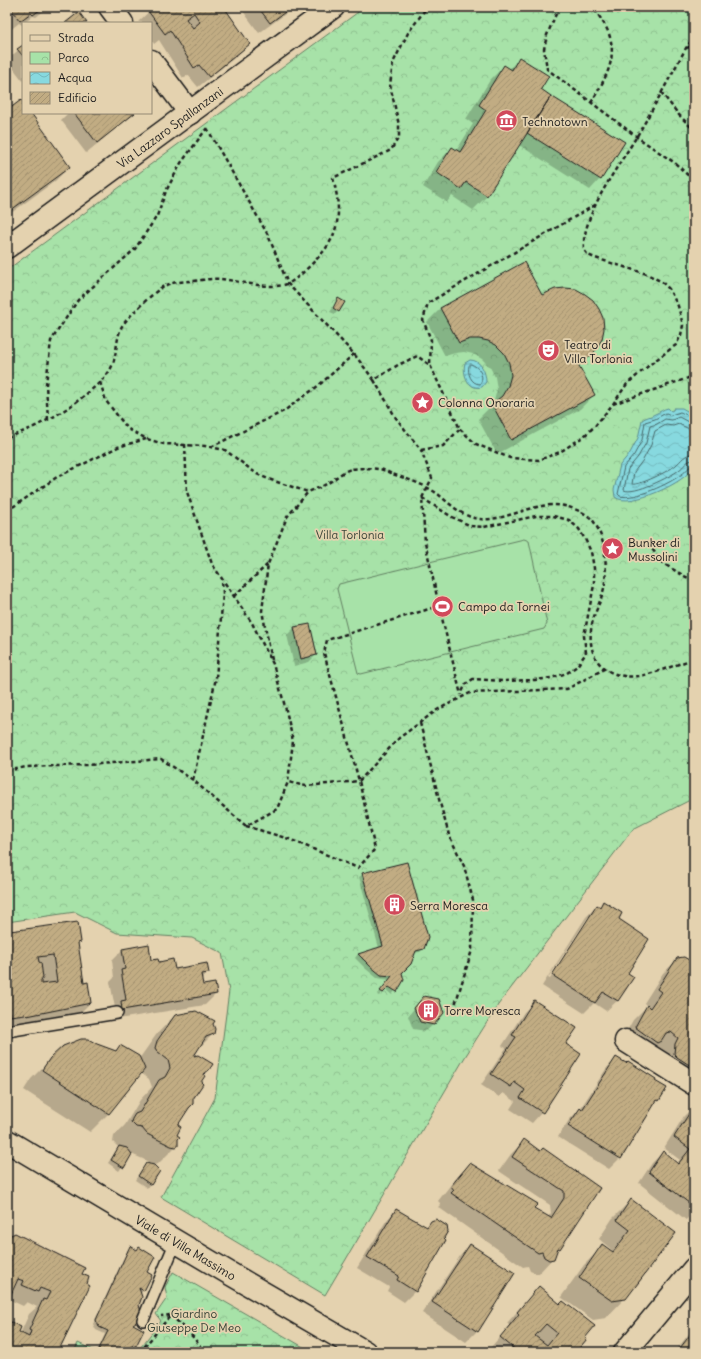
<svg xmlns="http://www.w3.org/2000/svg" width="701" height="1359" viewBox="0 0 701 1359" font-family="Delius,sans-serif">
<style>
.park{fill:url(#park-crowns);stroke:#627f62}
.pitch{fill:#a7e2a8;stroke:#627f62}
.water{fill:url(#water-waves);stroke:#5c8d91}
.shadow{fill:#0003;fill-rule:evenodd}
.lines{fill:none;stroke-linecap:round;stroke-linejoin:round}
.shore{stroke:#47686a;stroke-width:1}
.building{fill:url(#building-hatch);stroke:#1c1c1c;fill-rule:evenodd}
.service-casing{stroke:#1c1c1c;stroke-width:14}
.minor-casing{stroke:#1c1c1c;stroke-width:25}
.tertiary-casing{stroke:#1c1c1c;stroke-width:25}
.path{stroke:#1c1c1c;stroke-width:2.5;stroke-dasharray:4 3;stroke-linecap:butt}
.service{stroke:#e4d2af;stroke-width:11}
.minor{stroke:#e4d2af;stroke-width:22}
.tertiary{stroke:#e4d2af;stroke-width:22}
.labels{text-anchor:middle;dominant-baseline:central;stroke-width:3.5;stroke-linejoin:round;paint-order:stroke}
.poi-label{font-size:12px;fill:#1c1c1c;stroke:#e4d2af;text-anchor:start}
.street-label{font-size:12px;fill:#1c1c1c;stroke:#e4d2af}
.park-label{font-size:12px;fill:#384438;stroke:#e4d2af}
</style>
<defs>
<pattern id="park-crowns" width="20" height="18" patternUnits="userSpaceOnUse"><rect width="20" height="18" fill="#a7e2a8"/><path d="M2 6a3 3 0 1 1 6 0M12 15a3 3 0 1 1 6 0" fill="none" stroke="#8fc190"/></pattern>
<pattern id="water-waves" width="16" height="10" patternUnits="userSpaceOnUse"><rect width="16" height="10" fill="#87d9df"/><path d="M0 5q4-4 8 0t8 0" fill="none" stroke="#74babf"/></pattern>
<pattern id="building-hatch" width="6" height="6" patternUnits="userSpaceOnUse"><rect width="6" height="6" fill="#c1ac83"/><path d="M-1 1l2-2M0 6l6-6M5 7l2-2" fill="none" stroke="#a59371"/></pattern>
</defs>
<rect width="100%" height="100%" fill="#e4d2af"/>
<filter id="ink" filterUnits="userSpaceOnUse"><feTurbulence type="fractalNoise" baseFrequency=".025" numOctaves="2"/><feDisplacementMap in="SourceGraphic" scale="8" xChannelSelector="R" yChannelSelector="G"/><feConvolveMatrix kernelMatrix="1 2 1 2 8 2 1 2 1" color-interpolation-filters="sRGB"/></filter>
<g filter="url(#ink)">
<!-- park -->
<path class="park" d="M365,7H694V798L633,829L498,1005L465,1057L325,1295L161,1197L215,1098L229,991L222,953L192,938L117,933L75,912L7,922V270Z
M173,1272L312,1352H137L161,1321L156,1314L167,1298L165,1287Z
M78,1343L98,1352H74Z"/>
<!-- pitch -->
<path class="pitch" d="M524,539L529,541L547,624L544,629L361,674L358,673L337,589L339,584Z"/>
<!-- water -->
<path class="water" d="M470,360C481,360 486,372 486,382L482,387C468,391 462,373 465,363Z
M668,408L671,411L673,410L674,408H682L694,415C694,425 696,461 693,467C687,482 629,509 615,497L614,490L620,465L630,453L638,438L642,420C646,417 650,417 655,414C660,412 663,409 668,408Z"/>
<!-- shadow -->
<path class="shadow" d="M7,7H49L36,17L33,16L22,25L19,23L9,31L7,29Z
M154,7H222L249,44L238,55L198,87L188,75L183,78L159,40L154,44L151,39V23L138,22Z
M240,7H295L259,33Z
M23,46V81L7,60Z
M519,59L600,179L590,190L519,145L487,196L473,210L452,196L447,202L423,187L438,162L452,148L456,151L473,124L466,119L490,80L504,66L509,69Z
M23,104V113H29L69,167L55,181L7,216V108L9,110Z
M68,113H135L86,153L61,120Z
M541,297L596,349L578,367L594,395L580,409L497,454L478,419L491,406L494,401L497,389L495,377L490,367L482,359L473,354L464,352L455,353L445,356L427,322L441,308Z
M338,300V311L335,314L330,312Z
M294,628L316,655L309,662L294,666L287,635Z
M363,874L423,949L420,952L414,953L401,972L403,980L392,995L385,989L379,996L377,995L390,980L377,978L366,969L355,958L358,954L379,948L359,877Z
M604,902L617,919L627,973L633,977L617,1001L606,1011L594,1003L584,1013L542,986L586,917L597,906L598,907ZM588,917H590L550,979L548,978Z
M10,932L80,942L77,945L83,984L90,1003L76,1017L7,1028V935Z
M122,950L174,970L208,973L201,980L202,986L216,994L205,1005L112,1020L111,1012L115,1008L110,982L114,978L112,960Z
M678,959L694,965V1070L682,1082L661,1059L665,1052L656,1045L646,1055L621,1042L633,1020L647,1006L644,1003L663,973Z
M535,1002L565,1045L542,1112L532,1123L510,1109L515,1101L503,1093L499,1097L481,1085L506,1048L502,1046L524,1012Z
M417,1005L434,1024L426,1031L413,1029L408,1016Z
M175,1015L211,1024L213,1034L197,1050L192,1057L203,1075L176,1126V1135L177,1145L158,1164L153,1165L158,1171L147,1188L135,1180L146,1164L153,1165L143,1159L131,1154L119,1171L108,1163L116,1151L120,1147L117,1146L113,1142L114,1136L125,1125L140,1100L152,1087L149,1079L141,1073L109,1113L90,1132L24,1090L31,1079L63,1047L114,1052L120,1046L139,1059L156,1035Z
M616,1058L658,1100L652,1106L620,1158L609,1169L558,1137L569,1120L580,1109L606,1069Z
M694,1106V1211L686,1220L639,1183L652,1163L663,1152L676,1164L680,1160L664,1148L684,1116Z
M524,1141L540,1153L598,1188L559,1248L555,1253L553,1258L539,1273H535L530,1271L528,1266L523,1267L438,1207L441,1204L438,1201L456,1178L470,1164L533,1209L548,1217L551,1213L550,1205L499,1171L511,1154Z
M631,1200L675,1234L625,1298L606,1318L593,1320L561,1297L584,1265L603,1246L611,1251L612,1250L599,1239L612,1219Z
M396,1210L426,1228L432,1221L415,1291L404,1302L387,1291L389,1287L357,1268L386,1221Z
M7,1238L84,1268L57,1352H7V1324L20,1334L29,1314L37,1307L27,1302L23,1306L8,1299L7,1300Z
M470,1245L514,1273L477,1331L466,1342L422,1313L460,1256Z
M130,1247L146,1272L143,1291L140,1294L132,1325L142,1330L135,1345L132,1349L130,1348L128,1352H97L105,1334L96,1330L93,1324L127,1251Z
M539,1287L584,1338L575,1352H495L490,1348L510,1326L507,1323Z
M694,1327V1352H675Z"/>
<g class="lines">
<!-- shore -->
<path class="shore" d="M471,364C479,367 485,376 480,384C471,384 467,373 469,366Z
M694,418L680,412L671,415L666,413L655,419L645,422L642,440L634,455L624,467L618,494L620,496C635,500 669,484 682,474C687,471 688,466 694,465
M694,423H690L679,417L672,420L665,419L657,424L650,426L646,443L638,457L628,469L624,490C634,495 670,477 679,470C685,466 686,460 694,460
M694,429L687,428L679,424L673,426L666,425L655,431L651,445L643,460L634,472L632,484C639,486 669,471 676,465C682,460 684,454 694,454"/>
</g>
<!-- building -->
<path class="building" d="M9,7H44L33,15L31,13L20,21Z
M153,7H224L250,44L209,77L199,65L194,68L170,30L165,34L148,11ZM194,13L200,22L193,28L186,19Z
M258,7H292L270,23Z
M79,12L87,23H65Z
M23,45V56L17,49Z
M519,57L549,76L541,89L551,96L487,196L466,182L461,189L436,172L452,147L460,152L486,110L479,105L504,65L512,70Z
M551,96L625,142L601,180L527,133Z
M21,100L23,102V113H31L70,167L7,213V158L8,157L7,156V106L9,109Z
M74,113H135L97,143Z
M524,262L542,295L555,289L565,288L576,289L585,294L593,300L599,309L603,318L604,329L602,339L596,350L588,358L578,364L595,395L511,440L492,404L502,396L508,386L511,375L509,363L504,353L496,345L488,341L479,339H470L459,343L440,308Z
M338,298L345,302L339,312L333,308Z
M310,624L317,655L301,659L294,627Z
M407,862L428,937L424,949L416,951L411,964L402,973L404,980L397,992L389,987L383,993L380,991L392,976L381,975L370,966L358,954L383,946L362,873Z
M603,901L622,913L619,919L649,939L628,973L634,977L618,1001L603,992L595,1003L552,975L597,905L600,907Z
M78,922L81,942L78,943L84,983L88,982L91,1003L27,1016L25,1014L10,1016L7,998V935H11L10,931ZM53,955L57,982L41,984V981L43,978L41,963L39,962L38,957Z
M149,944L151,960L158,959L159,962L173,959L175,969L207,963L209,973L201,974L203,985L215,983L217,994L122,1010L121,1001L126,1000L121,970L125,969L122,949Z
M684,957L694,963V1068L677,1057L674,1054L675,1044L678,1038L671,1032L666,1033L661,1041L657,1043L635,1027L647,1005L650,1008L661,992L657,989L677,958Z
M424,996L439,999L444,1013L434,1025L420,1022L414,1008Z
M534,1000L577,1028L566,1044L581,1054L543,1113L520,1098L525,1090L514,1082L511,1087L491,1074L516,1037L512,1035Z
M196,1011L215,1021L213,1024L215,1029L214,1034L206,1037L194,1056L198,1055L213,1064L209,1070L204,1074L205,1076L201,1082L203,1084L193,1099V1104L189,1108L178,1125L181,1127L177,1135L180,1137L178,1139V1146L176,1147L171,1146L147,1134L142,1128L136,1127L131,1122L132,1119L135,1114L140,1112L159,1080L165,1077L170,1068L168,1060L157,1051L155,1048L157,1041L175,1015Z
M81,1039H88L97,1044L116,1051L120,1045L139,1056L145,1069L109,1114L42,1070L50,1058L63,1046Z
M616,1057L626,1063L628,1061L656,1079L655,1081L667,1088L659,1101L657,1100L621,1159L568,1126L580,1108L582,1110Z
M694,1106V1207L649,1172L663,1151L678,1164L690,1149L674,1137Z
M524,1139L540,1151L543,1148L600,1188L560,1249L558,1248L554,1259L549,1260L544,1257L542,1252L538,1253L451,1193L454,1190L451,1186L470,1163L538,1204L534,1208L551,1218L564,1198V1191L512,1157Z
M119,1146L127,1148L132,1154L124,1168L111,1160Z
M146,1163L154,1165L160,1171L151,1185L138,1176Z
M631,1199L676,1233L626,1299L612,1301L579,1278L602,1244L613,1252L630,1230L617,1220Z
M396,1209L427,1227L431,1221L436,1219L447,1226L448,1231L444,1238L446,1240L416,1292L397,1280L399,1276L367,1257Z
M15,1233L85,1268L82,1274L89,1277L87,1284L90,1286L58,1352H7V1323L9,1321L21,1327L19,1332L29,1337L31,1331L29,1330L43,1299L46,1300L50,1292L40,1288L38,1292L22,1285L24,1281L18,1279L7,1303V1237Z
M470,1244L515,1273L478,1332L432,1302Z
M130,1246L137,1250L139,1247L155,1257L147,1272L152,1275L144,1291L139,1288L142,1297L139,1305L141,1312L139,1320L133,1324L144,1330L136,1346L133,1344L129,1352H100L98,1351L108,1331L99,1327L96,1320Z
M539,1286L560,1304L563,1301L595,1326L585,1338L587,1339L576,1352H518L500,1337L519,1314L517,1312ZM546,1324L557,1333L547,1345L535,1336Z
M694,1330V1352H685L680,1348Z"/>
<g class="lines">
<defs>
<path id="service" d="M7,1031L117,1013
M143,1320L176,1241"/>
<g id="minor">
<path d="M110,7L122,23"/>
<path d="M151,61L190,113"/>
<path d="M626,1041L694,1084"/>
<path id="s1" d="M7,1141L229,1273L365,1352"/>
</g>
<g id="tertiary">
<path id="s2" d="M7,247L333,7"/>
<path d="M625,1352L694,1269"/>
</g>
</defs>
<!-- service casing -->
<use href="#service" class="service-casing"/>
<!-- minor casing -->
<use href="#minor" class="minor-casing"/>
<!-- tertiary casing -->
<use href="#tertiary" class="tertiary-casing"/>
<!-- path -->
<path class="path" d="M559,7L547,35L544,49L547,69L637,137L675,163L694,181
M687,48L694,45
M661,92L679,115L694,130
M591,103C604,80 618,61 609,34C606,25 598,15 593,7
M207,128L268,235L288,284L354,354L374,380
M100,382L106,401L128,429L147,439L164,444L205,446L225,450L257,474L268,479L308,492C315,489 322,487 328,483C335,479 343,471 351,469C357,468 372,468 378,469C383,469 388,472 392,474C408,479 426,485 439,495C451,505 464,518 480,519C511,522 541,495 574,509C581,511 590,516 594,522C605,538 607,562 605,581C604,596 595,610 592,624C585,658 605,680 639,676C658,673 676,664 694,659
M613,404L694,376
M48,420L46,384L51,341L78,300L135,249L157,216L166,191L181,163L207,128
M460,429L476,444L510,458L539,460L560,452L583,437L595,426L613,404L627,384L653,362L676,345L681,335L683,325L678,306L669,289L662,282L647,274L595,258L588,255L584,250C581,215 619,166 637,136C654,107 670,77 686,48L694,37
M7,438C39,426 64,413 90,391C98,384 108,376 112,366C117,354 116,340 121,328C125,319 156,290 164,286C172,282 185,281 194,281C203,280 213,278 221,279C240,281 269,290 287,284C297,280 316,260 323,252C342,229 340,205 333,178L391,150L399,137V125L390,85L393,63L408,33L427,7
M185,444L187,492L212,564L252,623L273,664L286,710L293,741L288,782L306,786L359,781L399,738L437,710L470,693L567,689L604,669
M211,447L284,411L318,386L354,354
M421,450L443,446L460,429L430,365L431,340L423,320L428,303L595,205
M422,498L452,517L471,526L484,527L536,516H553L569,520L579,529L586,541L591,552L594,568V585L584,636L586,653L577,666L567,673L551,678L535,680L502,681L473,679L466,684L461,694
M7,511L57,477L118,447L146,439
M648,544L664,564L686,577L694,579
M234,596L268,564
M439,606L461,695
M272,660L262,611L268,564L287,517L308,492
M420,723L440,803L449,835L464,866L473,900L472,950L455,1005
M7,771L26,767L87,765L161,759L193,780L246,826L277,809L288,782
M193,780L216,678L223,593L222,581
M246,826L289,839L358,868L375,849L359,781L324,653L327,640L439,606L425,542L422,498L432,478L421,450L396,418L374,380L398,365L417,356L430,365
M171,1315L194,1338L204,1352
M140,1352L171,1315L161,1316"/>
<!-- service -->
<use href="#service" class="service"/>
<!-- minor -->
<use href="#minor" class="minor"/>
<!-- tertiary -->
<use href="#tertiary" class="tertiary"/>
</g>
</g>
<!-- icons -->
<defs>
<symbol id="museum-disc" viewBox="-11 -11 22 22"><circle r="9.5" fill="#d1495b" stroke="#e4d2af"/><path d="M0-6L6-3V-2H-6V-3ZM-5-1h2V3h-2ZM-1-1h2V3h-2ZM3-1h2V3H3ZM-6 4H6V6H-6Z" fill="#fff"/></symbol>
<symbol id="theatre-disc" viewBox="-11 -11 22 22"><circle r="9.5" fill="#d1495b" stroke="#e4d2af"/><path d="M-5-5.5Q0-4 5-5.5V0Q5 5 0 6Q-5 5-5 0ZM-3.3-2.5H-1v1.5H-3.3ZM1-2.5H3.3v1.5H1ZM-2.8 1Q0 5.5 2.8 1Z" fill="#fff"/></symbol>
<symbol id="sight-disc" viewBox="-11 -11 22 22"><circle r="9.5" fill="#d1495b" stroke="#e4d2af"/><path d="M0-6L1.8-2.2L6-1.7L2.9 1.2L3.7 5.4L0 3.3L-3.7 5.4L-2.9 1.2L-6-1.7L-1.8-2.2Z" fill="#fff"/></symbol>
<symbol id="stadium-disc" viewBox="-11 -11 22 22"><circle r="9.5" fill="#d1495b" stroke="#e4d2af"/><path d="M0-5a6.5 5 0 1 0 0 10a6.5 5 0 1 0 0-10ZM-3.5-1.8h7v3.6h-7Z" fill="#fff"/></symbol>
<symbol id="building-disc" viewBox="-11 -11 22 22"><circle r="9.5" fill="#d1495b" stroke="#e4d2af"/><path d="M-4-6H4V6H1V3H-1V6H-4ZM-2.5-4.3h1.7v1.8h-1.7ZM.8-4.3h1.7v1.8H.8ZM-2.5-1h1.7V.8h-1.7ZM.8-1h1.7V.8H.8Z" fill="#fff"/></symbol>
</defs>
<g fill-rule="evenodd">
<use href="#museum-disc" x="494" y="108" width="25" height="25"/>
<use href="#theatre-disc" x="536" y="338" width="25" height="25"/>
<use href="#sight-disc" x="410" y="390" width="25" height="25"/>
<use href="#sight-disc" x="600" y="536" width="25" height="25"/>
<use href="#stadium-disc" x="430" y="594" width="25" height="25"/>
<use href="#building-disc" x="382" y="892" width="25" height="25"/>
<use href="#building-disc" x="416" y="998" width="25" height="25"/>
</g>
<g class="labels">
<!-- poi labels -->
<g class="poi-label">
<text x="522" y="121">Technotown</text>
<text x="564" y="344">Teatro di<tspan x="564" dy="14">Villa Torlonia</tspan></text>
<text x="438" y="402">Colonna Onoraria</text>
<text x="628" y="542">Bunker di<tspan x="628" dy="14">Mussolini</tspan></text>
<text x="458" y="606">Campo da Tornei</text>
<text x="410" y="905">Serra Moresca</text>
<text x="444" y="1010">Torre Moresca</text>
</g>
<!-- street labels -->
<g class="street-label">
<text stroke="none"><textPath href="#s2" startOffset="202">Via Lazzaro Spallanzani</textPath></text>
<text stroke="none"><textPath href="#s1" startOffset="208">Viale di Villa Massimo</textPath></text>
</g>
<!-- park labels -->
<g class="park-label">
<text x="350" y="534">Villa Torlonia</text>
<text x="194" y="1313">Giardino<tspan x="194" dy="14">Giuseppe De Meo</tspan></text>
</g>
</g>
<!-- margin -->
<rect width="701" height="1359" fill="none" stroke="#e4d2af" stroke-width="24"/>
<rect x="12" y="12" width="677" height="1335" fill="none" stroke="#1c1c1c" stroke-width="1.5" filter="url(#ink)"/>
<!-- legend -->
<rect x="22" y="22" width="130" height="92" fill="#e4d2af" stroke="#948974"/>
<rect x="30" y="35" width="20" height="6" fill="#e4d2af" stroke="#948974"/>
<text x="58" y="42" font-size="12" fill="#1c1c1c">Strada</text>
<rect x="30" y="52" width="20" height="12" fill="url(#park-crowns)" stroke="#948974"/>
<text x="58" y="62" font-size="12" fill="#1c1c1c">Parco</text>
<rect x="30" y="72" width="20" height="12" fill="url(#water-waves)" stroke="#948974"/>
<text x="58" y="82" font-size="12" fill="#1c1c1c">Acqua</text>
<rect x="30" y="92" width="20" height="12" fill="url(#building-hatch)" stroke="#948974"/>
<text x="58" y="102" font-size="12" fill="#1c1c1c">Edificio</text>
</svg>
